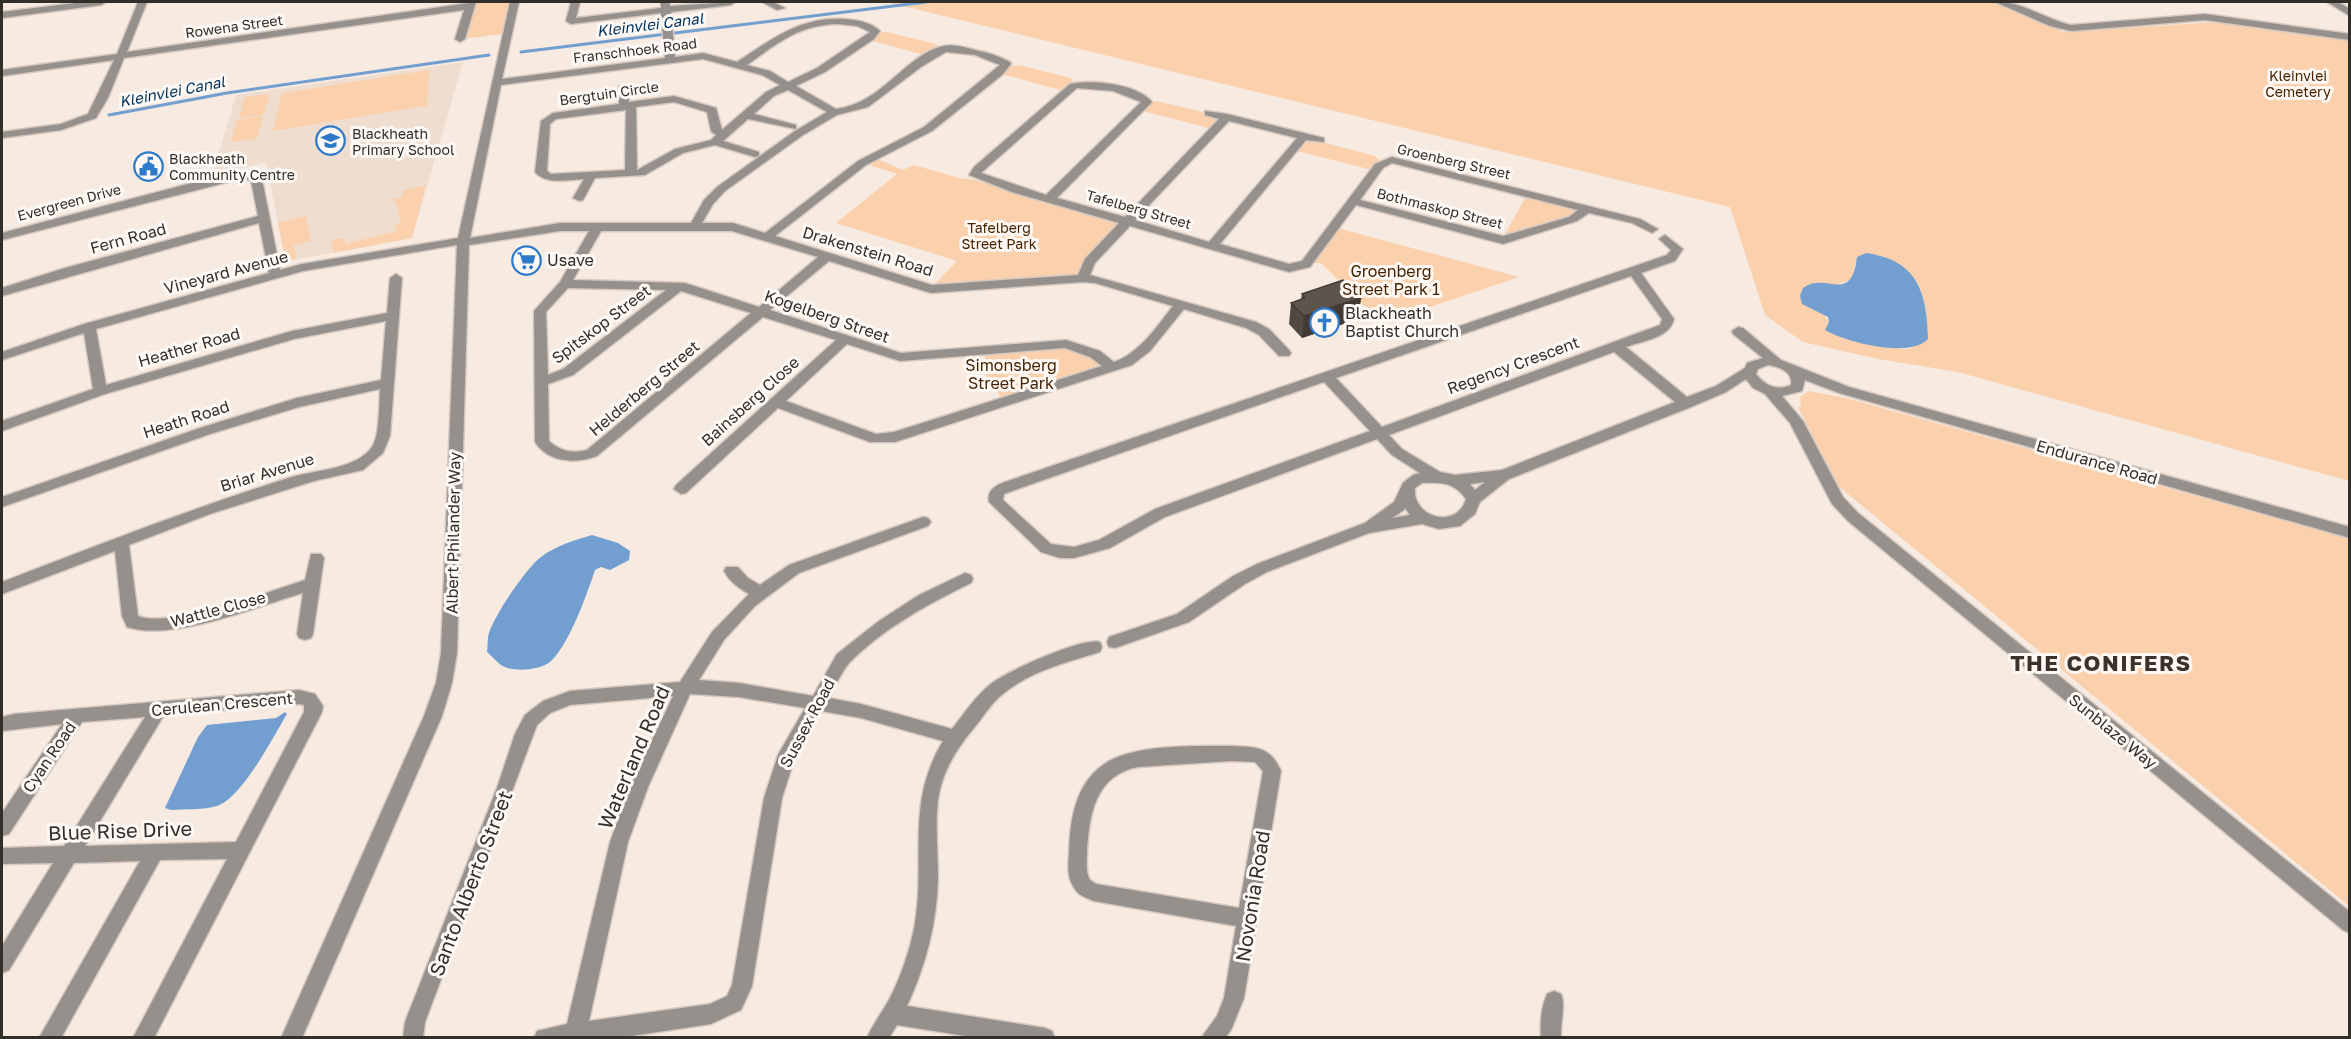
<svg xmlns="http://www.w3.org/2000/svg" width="2351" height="1039" viewBox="0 0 2351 1039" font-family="'Golos Text',sans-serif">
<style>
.built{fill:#efddcf}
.green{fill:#fbd0ad;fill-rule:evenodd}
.water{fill:#729ed0}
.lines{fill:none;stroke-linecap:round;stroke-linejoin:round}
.stream{stroke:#729ed0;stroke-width:3}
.minor-casing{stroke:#d4c8c0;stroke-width:3}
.minor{fill:#95908c;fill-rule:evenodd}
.wall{fill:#514841}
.shaded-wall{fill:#423b35}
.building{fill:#5e544c;stroke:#423b35;stroke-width:1.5}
.labels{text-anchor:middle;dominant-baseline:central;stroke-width:6;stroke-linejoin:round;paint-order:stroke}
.far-street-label{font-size:14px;fill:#322e2a;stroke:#fef9f5}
.far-park-label{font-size:14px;fill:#462300;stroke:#fef9f5}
.far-poi-label{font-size:14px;fill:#322e2a;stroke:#fef9f5;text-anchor:start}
.far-water-label{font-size:15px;font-style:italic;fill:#01325f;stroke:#fef9f5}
.street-label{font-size:16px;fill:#322e2a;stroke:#fef9f5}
.poi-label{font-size:16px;fill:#322e2a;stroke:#fef9f5;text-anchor:start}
.park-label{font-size:16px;fill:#462300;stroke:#fef9f5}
.near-street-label{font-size:20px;fill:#322e2a;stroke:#fef9f5}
.district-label{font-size:22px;font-weight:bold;letter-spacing:1.5px;fill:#3c322b;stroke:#fef9f5}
</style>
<rect width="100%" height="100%" fill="#f7eae1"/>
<!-- built -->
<path class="built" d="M463,62L412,238L293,260L285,258L266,162L212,176L236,95Z"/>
<!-- green -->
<path class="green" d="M475,2H509L502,34L463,39Z
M886,2H1997L2057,27L2062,32L2217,22L2349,41V481L1958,372L1878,359L1803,342L1765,315L1730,207ZM1866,253C1900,257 1921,278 1926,310C1927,317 1926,323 1928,330L1910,349C1883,348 1848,343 1825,330L1829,322L1823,313L1820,284L1835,285L1851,280L1857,257Z
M887,32L936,44L938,47L928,56L869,40L879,33Z
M1019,65L1071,78L1073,82L1064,91L1001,74L1011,66Z
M429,70L427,106L273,131L282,93Z
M269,94L264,115L239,118L245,97Z
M1157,101L1218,116L1220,118L1212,129L1143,111L1152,102Z
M263,116L257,139L231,142L237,120Z
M1314,140L1375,156L1380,160L1372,170L1297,151L1305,141Z
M873,157L903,170L914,165L959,178L976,180L1114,221L1117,226L1086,259L1078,273L1073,275L933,286L957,261L836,223L897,174L863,163Z
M426,185L412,238L334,253L331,240L344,238L346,244L396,231L395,224L401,222L395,201L392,200L403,197L402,191Z
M1526,196L1571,207L1575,214L1503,238Z
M306,216L311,241L294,245L296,260L285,258L278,223Z
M1338,228L1519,277L1382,323L1321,263H1311Z
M1068,347L1090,355L1100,363L1099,367L1002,399L985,374V354Z
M1809,391L1850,399L2349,539V906L1837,485L1798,407L1801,406L1800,397Z"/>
<!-- water -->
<path class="water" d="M1866,253C1918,260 1927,293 1928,339C1910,359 1845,342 1825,330L1829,322L1828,317L1802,304L1800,296L1803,288C1826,271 1851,306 1857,257Z
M592,535L618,543L630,551L629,560L610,570L601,567L595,570C587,594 569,645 550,662C540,670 516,672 505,667C499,665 492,656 487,652C488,646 487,639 489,633C494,616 527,567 541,557C555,546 575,540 592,535Z
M285,712L287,714C273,737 242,798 217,806C203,810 186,809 171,810L165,808L198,737L207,725L276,718Z"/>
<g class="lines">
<!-- stream -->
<path class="stream" d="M521,52L926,2
M109,115L227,93L489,55"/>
<defs>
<path id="minor" d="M84,2H106L101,5L2,18V12Z
M138,2H147L127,52L476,2L465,39L460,42L455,39L464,10L124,58L108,98L96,118L61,130L2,138V132L61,124L88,114L114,60L2,76V70L117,54Z
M510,2H519L502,79L665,58L661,13L571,24L566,21L571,2H580L576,18L661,8V2H669L670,6L735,2L731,5L671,12L675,57L703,53L737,62C772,39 801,16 845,19C857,20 871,22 880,31L874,39L825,72L796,86L836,109C883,103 904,56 943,46C953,44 965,47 975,50C987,52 999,56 1010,62L1011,64L1002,75L932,131L866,165L775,236L932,285L1078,275L1085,259L1119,223L1012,192L969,175L974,167L1070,84C1092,79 1138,84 1152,102L1057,198L1125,217L1219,119L1205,115V111L1227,114L1324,138V142L1306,140L1220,244L1289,264L1302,261L1375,164L1392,157L1640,219L1658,229L1652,233L1632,223L1589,213L1577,221L1503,244L1356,205L1310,267L1289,272L1130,226L1095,263L1090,275L1256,322L1269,329L1289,350L1291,353L1289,356H1279L1259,335L1246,328L1184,309L1150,351L1132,365L895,442H870L778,408L686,493L681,494L674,489L676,485L836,340L763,317L597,456C575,464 549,463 535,442L534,311L560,282L589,231H560L469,245L457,653L452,683L442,716L302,1038H281L424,716L436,683L441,653L457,245L303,271L96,329L106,385L292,331L387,313L390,278L396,274L402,278L390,436L383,453L363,470L314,481L210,514L129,545L138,616C168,629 271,591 305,580L311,554H321L324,558L313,634L311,638L305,640L299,638L297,634L303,593C258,606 172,642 127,627L122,616L115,551L2,594V582C98,545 193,508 292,477C316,470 357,469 372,447C380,435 379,403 380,389L299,407L210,434L2,507V497L200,428L297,398L381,380L386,321L294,339L105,394L2,431V421L93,389L84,333L2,360V352L84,324L269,273L259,223L2,296V288L65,268L258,216L251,181L244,178L2,240V233L222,175L245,171L262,179L280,270L302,264L458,238ZM838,24L857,26L870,32L817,68L788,82L770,71L747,65C778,43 798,25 838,24ZM946,52L975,55L1000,65L924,127L858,161L765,233L733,223H702L713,204L725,191L803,135L837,115L868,107L921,67ZM703,59L762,75L780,85L766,92L722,130L716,108L674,96L629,102L628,88L619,86V104L553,113L541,121L535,172C546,185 568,180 584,179L573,198L579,201L583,200L595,178L645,175L683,153L715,145L755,157L759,156V152L723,141L748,119L796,129V125L754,114L774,96L788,90L827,112L795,131L717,187L704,200L691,223H560L470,238L501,85ZM1077,88L1113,91L1141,102L1046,195L981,173ZM674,102L707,112L711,131L716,135L711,140L675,149L637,170L636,107ZM626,110L625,170L551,174L547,171L550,124L556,119ZM1229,121L1297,138L1209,242L1135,220ZM1392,163L1578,210L1569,217L1503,236L1360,200L1383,168ZM601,231H732L818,257L759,307L685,283L573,280ZM829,261L931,293L1083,282L1095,283L1173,306C1157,326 1140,353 1114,362L1100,351L1066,340L901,353L770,310ZM568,288L666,290L563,369L548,375L546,312ZM681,291L751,313L587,450C572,454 560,451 549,441L548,384L573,375ZM847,344L900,361L1065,348L1090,357L1102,366L894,432L876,434L786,401Z
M762,2H773L785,8L777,10Z
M1995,2C2018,0 2048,20 2071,25L2205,14L2350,34V40L2205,20L2071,31L2050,26Z
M2327,2H2338L2350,9V16Z
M1665,235L1683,249L1675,261L1641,273L1674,319C1670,338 1642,341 1626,347L1687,397L1716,386L1745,368L1747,363L1763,358L1733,334L1732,331L1738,327L1743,328L1781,360L1849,387L2350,527V538L1839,393L1805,380L1802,391L1782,396L1803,421L1843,497L1858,513L2350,912V933L2343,930L1848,521L1832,504L1790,423L1765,394L1753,388L1746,379L1726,392L1691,407L1509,479L1480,502L1475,514L1460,526L1439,529L1422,524L1369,533L1267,572L1245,584L1189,622L1115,648L1109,647L1107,642L1109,637L1177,614L1233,576L1257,564L1365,523L1394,502L1403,483L1413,475L1420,473L1392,455L1377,439L1165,517L1110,548L1074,558H1060L1041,552L989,502C987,492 993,487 1002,483L1667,255L1671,250L1659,239ZM1631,276L1662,319L1660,325L1382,427L1336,378ZM1614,352L1675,402L1502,470L1455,475L1440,472L1402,449L1389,435ZM1768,365C1780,367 1793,372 1791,385C1777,391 1765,386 1756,374L1758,369ZM1324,382L1370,431L1155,509L1099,540L1074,547L1051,544L1003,500L1004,494L1012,491ZM1485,482L1475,490L1470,484ZM1422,483C1441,482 1454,482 1466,499C1457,530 1412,518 1415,488ZM1405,508L1410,515L1392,518L1404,510Z
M923,517L928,518L931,522L928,526L799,573L755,606L724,640L699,680L739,683L813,696L837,654L879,621L919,595L965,573L971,575L973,579L971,583C928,604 884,628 850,662C841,672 835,687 829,698L861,704L952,729C964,714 976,695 992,683C1008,671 1082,637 1100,642L1102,647L1100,652C1067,662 1031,671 1004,693C991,703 984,716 974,728C956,749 942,772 938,800C935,826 938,852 938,878C937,923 926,965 907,1006L1045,1028L1052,1031L1055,1038H978L897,1025L889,1038H867C873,1024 883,1011 890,998C901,976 909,953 914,929C927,860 904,806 943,741L861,718L821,711L795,757L782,798L752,986L741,1010L711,1024L618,1038H534L537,1031L567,1024L610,842L630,787L673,696L570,705L550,713L537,725L425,1022L423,1038H403L405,1022L497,788L515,734L525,715L543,701L570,691L680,682L712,632L749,594C739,588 730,582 724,571L726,567H738L748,578L760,585L789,565ZM690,694L739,697L805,708L778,755L764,798L732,985L727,996L710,1004L589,1021L628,842L648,787Z
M299,690L315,694L323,706L322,712L154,1038H133L227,859L160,860L61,1038H39L140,861L74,863L9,970L2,973V946L53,863L2,864V848L64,846L145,717L82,722L9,834L2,836V813L62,724L2,731V717L14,714ZM299,704L304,705V712L236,842L85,846L164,715Z
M1231,746C1256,747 1270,746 1281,771L1244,998L1231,1030L1225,1038H1201L1217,1016L1224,998L1236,926L1094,901C1087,898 1079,896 1075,889C1067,878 1068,866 1069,854C1070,819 1075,781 1109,761C1140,744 1195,746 1231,746ZM1231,761L1255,762L1263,771L1239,908L1096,884L1090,880C1085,872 1087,861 1087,852C1089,815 1095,775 1138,767Z
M1554,991L1561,994C1566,1004 1560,1024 1561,1038H1541C1540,1022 1541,1008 1547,994Z"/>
</defs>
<!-- minor casing -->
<use href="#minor" class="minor-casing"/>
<!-- minor -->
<use href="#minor" class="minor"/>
</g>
<!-- wall -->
<path class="wall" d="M1302,294L1361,298L1358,319L1302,338L1289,324L1291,303L1301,299Z"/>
<!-- shaded-wall -->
<path class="shaded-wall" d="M1361,298L1358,319L1302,338L1304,316Z"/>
<!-- building -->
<path class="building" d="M1343,280L1361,298L1304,316L1291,303L1305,298L1302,294Z"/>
<!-- icons -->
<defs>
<symbol id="school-ring" viewBox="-11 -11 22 22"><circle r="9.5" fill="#fef9f5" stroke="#2e7aca" stroke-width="1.5"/><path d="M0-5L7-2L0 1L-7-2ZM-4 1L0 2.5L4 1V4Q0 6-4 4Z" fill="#2e7aca"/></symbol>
<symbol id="civic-ring" viewBox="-11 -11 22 22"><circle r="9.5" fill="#fef9f5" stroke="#2e7aca" stroke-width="1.5"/><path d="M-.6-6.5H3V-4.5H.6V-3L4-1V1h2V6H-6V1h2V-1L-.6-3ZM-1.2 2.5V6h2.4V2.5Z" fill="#2e7aca"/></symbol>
<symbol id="supermarket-ring" viewBox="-11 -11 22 22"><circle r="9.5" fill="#fef9f5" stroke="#2e7aca" stroke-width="1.5"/><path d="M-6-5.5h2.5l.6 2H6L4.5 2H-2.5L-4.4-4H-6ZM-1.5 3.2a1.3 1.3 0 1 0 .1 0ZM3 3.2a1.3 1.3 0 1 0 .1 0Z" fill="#2e7aca"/></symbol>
<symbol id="church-ring" viewBox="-11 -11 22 22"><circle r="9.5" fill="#fef9f5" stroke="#2e7aca" stroke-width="1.5"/><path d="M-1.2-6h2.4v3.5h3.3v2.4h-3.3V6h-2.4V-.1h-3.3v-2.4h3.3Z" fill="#2e7aca"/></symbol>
</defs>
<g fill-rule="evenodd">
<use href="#school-ring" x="314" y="124" width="33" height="33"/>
<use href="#civic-ring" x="132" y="150" width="33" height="33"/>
<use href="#supermarket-ring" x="510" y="244" width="33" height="33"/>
<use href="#church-ring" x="1308" y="306" width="33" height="33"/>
</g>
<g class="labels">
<!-- far-street labels -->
<g class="far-street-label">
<text transform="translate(234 26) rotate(-8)">Rowena Street</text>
<text transform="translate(635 50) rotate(-7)">Franschhoek Road</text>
<text transform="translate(609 93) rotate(-8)">Bergtuin Circle</text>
<text transform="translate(1454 161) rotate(13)">Groenberg Street</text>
<text transform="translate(69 202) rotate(-15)">Evergreen Drive</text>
<text transform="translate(1440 208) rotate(14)">Bothmaskop Street</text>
<text transform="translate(1139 209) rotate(16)">Tafelberg Street</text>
</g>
<!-- far-park labels -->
<g class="far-park-label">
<text x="2298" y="75">Kleinvlei<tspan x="2298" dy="16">Cemetery</tspan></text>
<text x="999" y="227">Tafelberg<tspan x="999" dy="16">Street Park</tspan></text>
</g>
<!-- far-poi labels -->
<g class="far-poi-label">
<text x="352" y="133">Blackheath<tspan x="352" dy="16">Primary School</tspan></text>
<text x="169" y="158">Blackheath<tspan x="169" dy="16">Community Centre</tspan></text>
</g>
<!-- far-water labels -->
<g class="far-water-label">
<text transform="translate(650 24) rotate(-7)">Kleinvlei Canal</text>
<text transform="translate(172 91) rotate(-11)">Kleinvlei Canal</text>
</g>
<!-- street labels -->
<g class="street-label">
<text transform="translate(128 238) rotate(-15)">Fern Road</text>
<text transform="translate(868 251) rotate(17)">Drakenstein Road</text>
<text transform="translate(226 272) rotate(-15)">Vineyard Avenue</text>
<text transform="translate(827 316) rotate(19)">Kogelberg Street</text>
<text transform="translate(601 324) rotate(-37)">Spitskop Street</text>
<text transform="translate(189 347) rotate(-16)">Heather Road</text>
<text transform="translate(1513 365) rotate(-20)">Regency Crescent</text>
<text transform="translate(644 388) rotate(-40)">Helderberg Street</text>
<text transform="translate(750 401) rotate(-42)">Bainsberg Close</text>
<text transform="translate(186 419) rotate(-18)">Heath Road</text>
<text transform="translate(2097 462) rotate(16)">Endurance Road</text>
<text transform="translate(267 472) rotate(-17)">Briar Avenue</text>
<text transform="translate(453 533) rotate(-89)">Albert Philander Way</text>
<text transform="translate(218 609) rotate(-15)">Wattle Close</text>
<text transform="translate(222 704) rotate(-5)">Cerulean Crescent</text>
<text transform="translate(807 723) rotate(-62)">Sussex Road</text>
<text transform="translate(2113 731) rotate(39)">Sunblaze Way</text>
<text transform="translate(49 757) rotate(-56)">Cyan Road</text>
</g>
<!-- poi labels -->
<g class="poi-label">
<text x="547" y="260">Usave</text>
<text x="1345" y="313">Blackheath<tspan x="1345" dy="18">Baptist Church</tspan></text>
</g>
<!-- park labels -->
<g class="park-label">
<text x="1391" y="271">Groenberg<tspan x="1391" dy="18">Street Park 1</tspan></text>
<text x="1011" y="365">Simonsberg<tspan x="1011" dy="18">Street Park</tspan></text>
</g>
<!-- near-street labels -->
<g class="near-street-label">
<text transform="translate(633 757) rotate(-67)">Waterland Road</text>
<text transform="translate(120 830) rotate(-2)">Blue Rise Drive</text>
<text transform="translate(470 883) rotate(-69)">Santo Alberto Street</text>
<text transform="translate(1252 896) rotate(-81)">Novonia Road</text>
</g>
<!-- district labels -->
<g class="district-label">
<text x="2101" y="662">THE CONIFERS</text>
</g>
</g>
<!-- border -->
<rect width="2351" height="1039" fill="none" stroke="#322e2a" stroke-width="6"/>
</svg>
